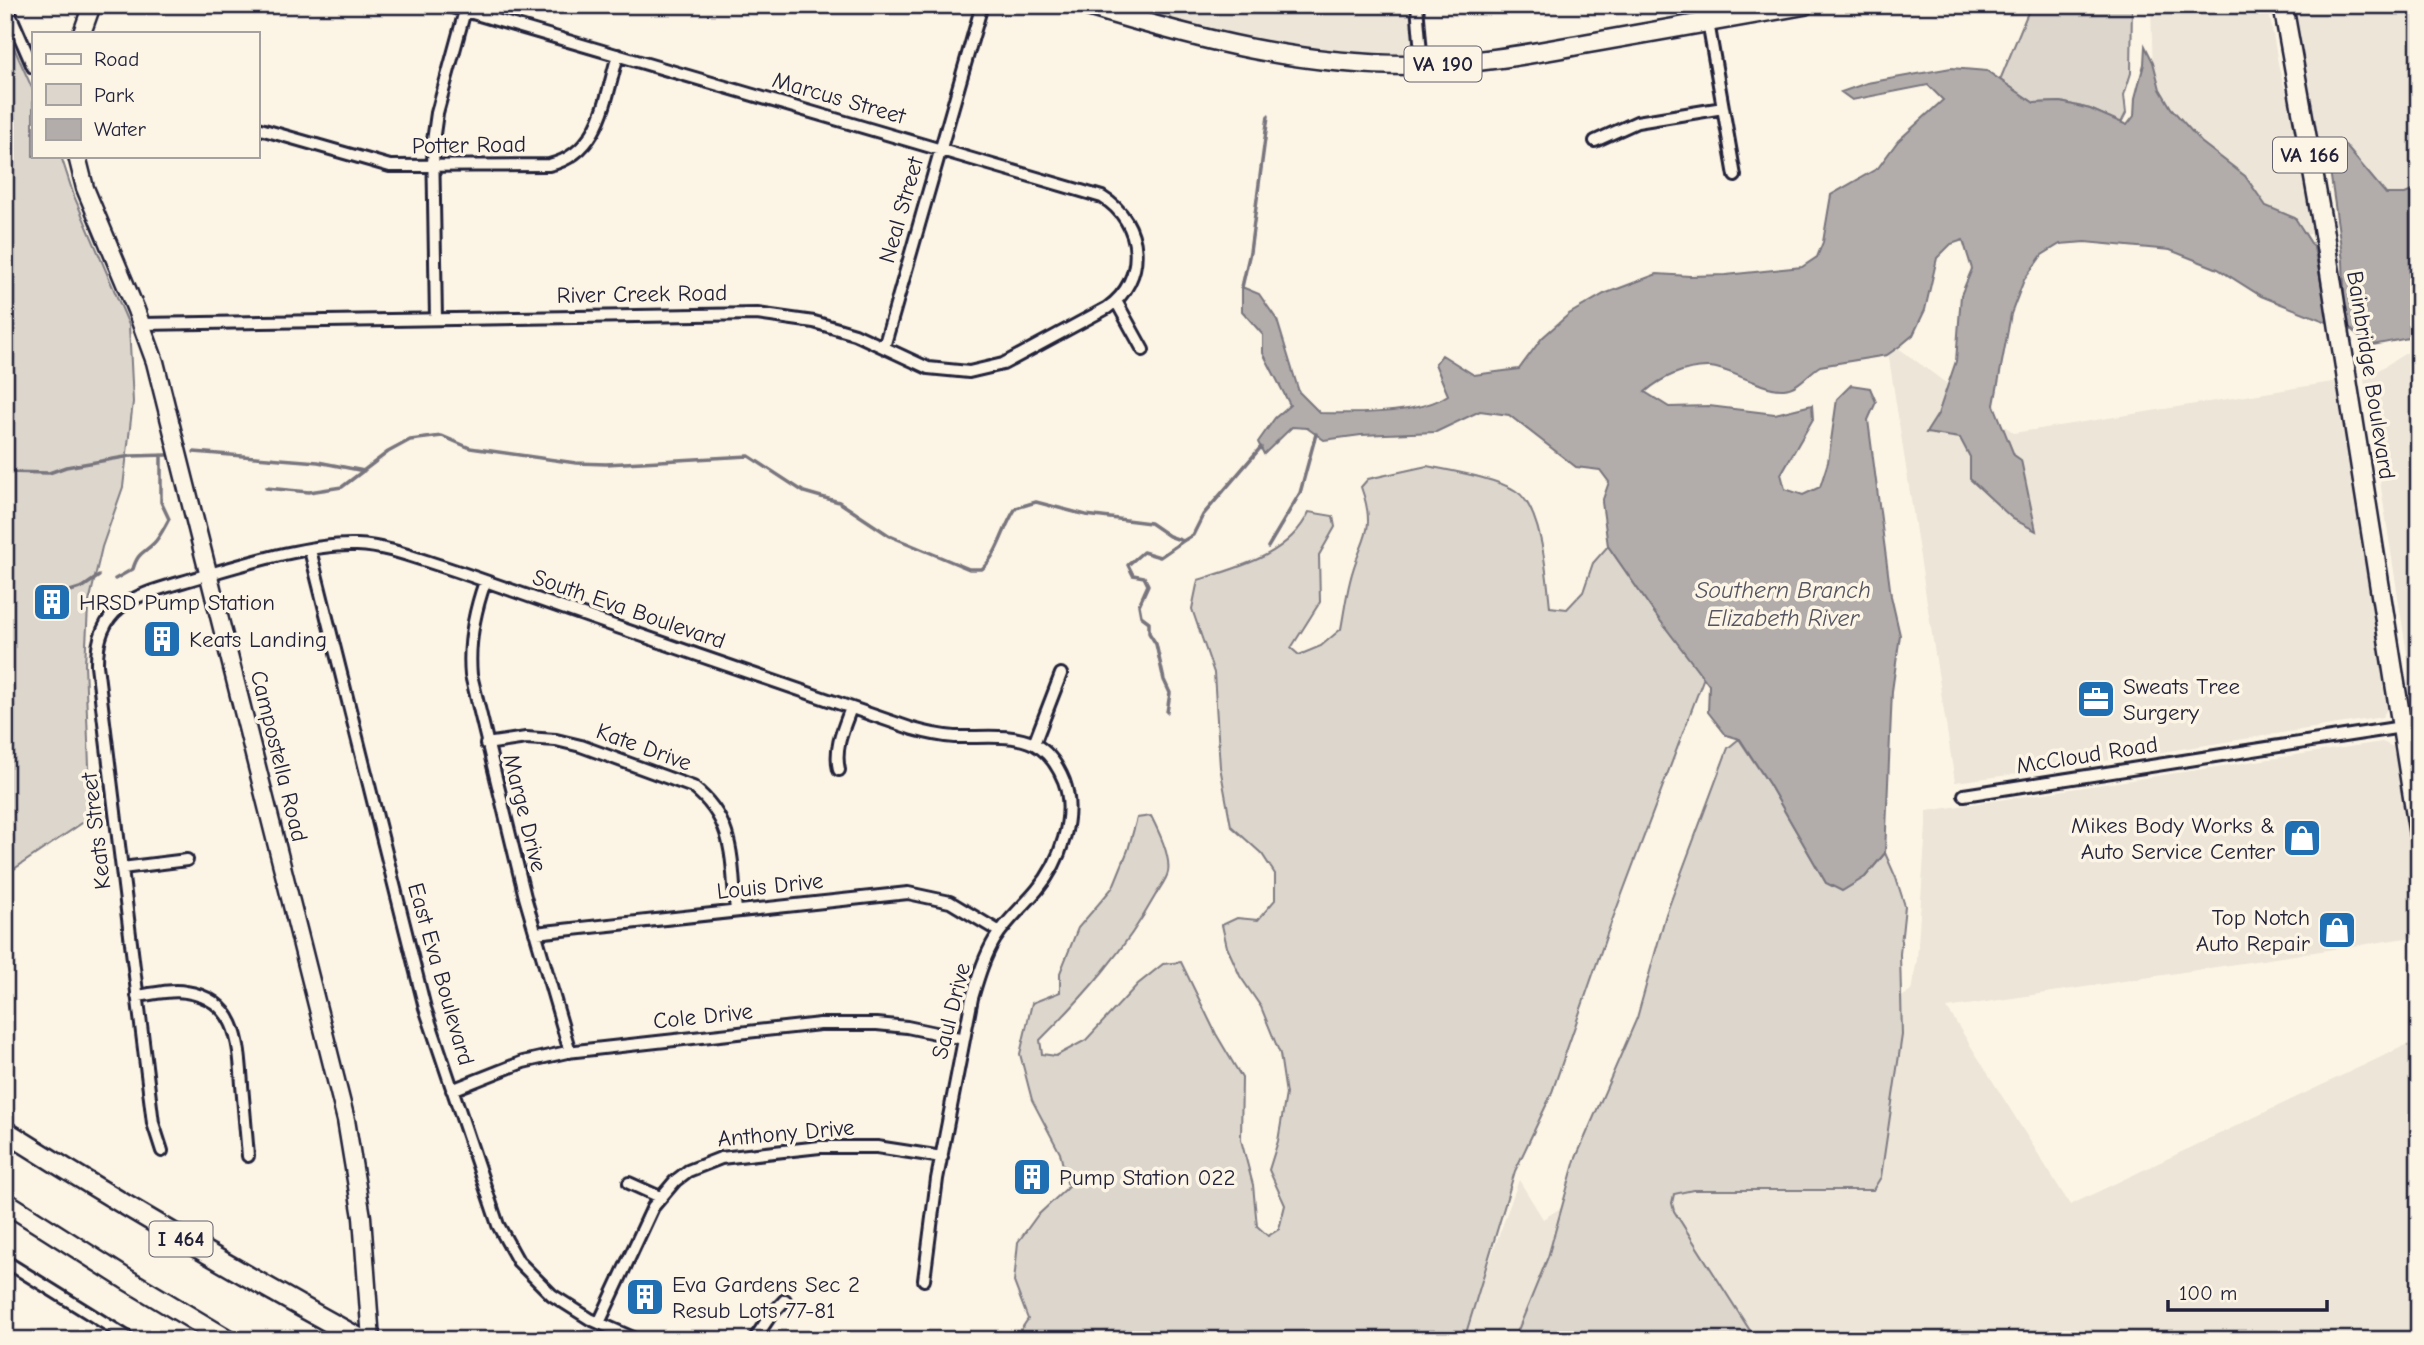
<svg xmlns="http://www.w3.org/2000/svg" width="2424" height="1345" viewBox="0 0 2424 1345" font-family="'Comic Neue',sans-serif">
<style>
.built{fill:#ece5d8}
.green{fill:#dcd6cc;stroke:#7f7c84;stroke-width:2}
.water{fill:#b2adab;stroke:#78757e;stroke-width:2}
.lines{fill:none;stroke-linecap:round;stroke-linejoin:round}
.stream{stroke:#78757e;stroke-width:3.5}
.minor-casing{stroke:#22223b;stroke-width:16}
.secondary-casing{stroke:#22223b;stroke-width:21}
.primary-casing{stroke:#22223b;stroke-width:23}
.motorway-casing{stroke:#22223b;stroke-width:24}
.minor{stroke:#fcf5e5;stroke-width:10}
.secondary{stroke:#fcf5e5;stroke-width:16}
.primary{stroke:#fcf5e5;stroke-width:18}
.motorway{stroke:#fcf5e5;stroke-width:19}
.labels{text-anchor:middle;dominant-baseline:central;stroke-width:7;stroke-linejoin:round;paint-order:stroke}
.shield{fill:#fcf5e5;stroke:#63616e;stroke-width:2}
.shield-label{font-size:21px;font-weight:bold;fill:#22223b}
.street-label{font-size:23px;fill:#22223b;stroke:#fcf5e5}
.poi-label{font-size:23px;fill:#22223b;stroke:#fcf5e5;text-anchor:start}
.water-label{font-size:24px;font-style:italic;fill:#545362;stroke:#fcf5e5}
</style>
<rect width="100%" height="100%" fill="#fcf5e5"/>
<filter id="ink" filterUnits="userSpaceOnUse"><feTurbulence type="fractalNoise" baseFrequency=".0143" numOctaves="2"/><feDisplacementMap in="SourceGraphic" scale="14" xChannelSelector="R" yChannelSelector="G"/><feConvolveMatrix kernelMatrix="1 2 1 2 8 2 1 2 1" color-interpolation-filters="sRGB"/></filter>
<g filter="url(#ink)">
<!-- built -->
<path class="built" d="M1118,5H1410L1412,46L1404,56L1393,59L1258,46Z
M2151,5H2268L2279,69L2296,125L2314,233L2305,235L2295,218L2266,206L2245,176L2201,142L2171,108L2153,73Z
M2289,5H2419V188L2405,194H2386L2326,142L2315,144Z
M1886,339L2014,433L2339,381L2391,703L2382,717L2048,770L1955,782Z
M2419,345V698L2414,699L2364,379Z
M2382,742L2398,749L2419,885V936L1947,1008L2070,1205L2419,1039V1340H1461L1519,1180L1543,1219L1911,991L1917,960L1927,811Z"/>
<!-- green -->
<path class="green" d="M2031,5H2132L2131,73L2124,95L2126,113L2121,123L2090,109L2061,102L2034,103L2000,80Z
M5,28L33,90V156H61L74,196L129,325L133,402L123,487L102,547L88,607L85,664L91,817L5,875Z
M1427,466C1451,471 1496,478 1516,491C1542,507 1547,578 1550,607L1567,609L1583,592L1593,563L1608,546L1653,611L1704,677L1607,934L1551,1095L1515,1171L1464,1340H1014L1028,1319L1014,1282L1018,1242L1037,1216L1068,1187L1060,1153L1032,1100L1020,1054L1032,1003L1060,992V973L1078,928L1113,887L1128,850L1137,818L1151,816C1158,830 1171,856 1168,872C1167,879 1159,889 1155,896C1125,950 1084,996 1040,1040L1042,1054L1056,1056L1086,1040L1138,984L1163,964L1181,962L1216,1034L1242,1078L1241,1140L1253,1185L1257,1226L1268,1236L1279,1229L1285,1205L1269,1170L1278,1141L1286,1094L1280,1054L1261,1007L1240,976L1227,947L1222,925L1237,918L1258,920L1275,900V874L1262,854L1231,826L1220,767L1214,673L1192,609L1198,580C1240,567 1289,555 1309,512L1333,516L1335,527L1319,555L1320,602L1291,648L1299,655L1321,646L1341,629C1344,613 1346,597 1350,581C1360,538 1378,534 1361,487L1368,479Z
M1739,739L1769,784L1826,883L1865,877L1885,853L1896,878L1905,906L1900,954L1902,1035L1881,1177L1873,1190H1693L1674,1194L1672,1203L1674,1211L1756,1340H1514L1548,1257L1575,1160L1637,1018L1666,914L1728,748Z"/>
<!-- water -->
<path class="water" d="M2145,46L2153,62L2160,89L2171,108L2201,142L2245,176L2266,206L2295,218L2314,248L2328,316L2345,314L2343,261L2326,142L2345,145L2386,194H2405L2419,188V336L2368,346L2348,326L2332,324L2261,296L2218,269L2170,250L2085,242L2060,244L2042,255L2024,280L2011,314L1994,405L2014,455L2021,460L2036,531L2013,519L1970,479V457L1960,438L1926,433L1938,414L1956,361L1961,295L1972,269L1963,240L1951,244L1937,258L1925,310L1913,335L1900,346L1887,355L1820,366C1808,373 1799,388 1784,389C1773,390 1761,385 1752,381C1739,377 1724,368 1710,367C1687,366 1662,377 1645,392L1669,407L1709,406L1775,414L1812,405L1813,419L1781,474L1785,489L1803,495L1820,487L1828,462L1837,399L1851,385L1870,388L1876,402L1868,420L1891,596L1900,635L1892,691L1885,853L1865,877L1842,891L1826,883L1769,784L1740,739L1726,735L1708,712L1709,685L1653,611L1608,546L1602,502L1609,482L1600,470L1576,467L1509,415L1480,411L1436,432L1361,435L1324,440L1307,428L1292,427L1264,454L1258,442L1275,418L1290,405L1263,353V335L1242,311V287L1259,294L1277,320L1299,392L1320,413C1354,414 1421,414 1448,395L1435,364L1442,355L1474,375L1519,369L1542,338L1569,314L1604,294L1657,274L1690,276L1726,275L1802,267L1817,257L1823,242L1831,195L1878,168L1898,141L1943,100L1928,85L1852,100L1841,92L1867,83L1951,68L1987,71L2034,103L2061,102L2090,109L2127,125L2134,116L2135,98L2144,64Z"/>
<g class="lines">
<!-- stream -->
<path class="stream" d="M1242,287L1250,252L1268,116
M194,452L318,462L364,471
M5,472L49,473L66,467L131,456L168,455
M266,488L309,492L342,487L388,452L410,440L442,436L470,448L576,463L606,464L749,456L804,492L839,502L890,536L969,569H982C999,553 1003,527 1016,508L1036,502L1086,515L1150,523L1169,536L1183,541L1193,535L1203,515L1261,447
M1268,547L1300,493L1316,434
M115,579L133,569C138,552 143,554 154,543C160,537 165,526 169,519L161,502V455
M67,592L83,587L99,576
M1167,712L1170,693L1164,680L1156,644L1149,633V622L1141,616L1139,605L1148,585L1144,577L1133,575L1128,565L1143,552L1160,557L1183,541"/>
<defs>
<path id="minor" d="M6,5L33,67
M1417,5L1422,65
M1705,5L1735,176
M257,128L390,166L549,165C601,153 605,99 618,55
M1595,141L1637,122L1723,108
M1116,301L1143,350
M436,319L433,141L437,113L466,7
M141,324L757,314L814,322L855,334L928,368L969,372L1003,364L1107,308C1148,280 1144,222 1102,197L445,5
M884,347L982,5
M310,550L425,1008L498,1225L518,1261L552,1295L590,1319L638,1340
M485,582C474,613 468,642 471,675L525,897L570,1052
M486,744L526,738L556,740L581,746L693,787C736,821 731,861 736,911
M1034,744L1061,674
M839,770C834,748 843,729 851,708
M1964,795L2402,727L2419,714
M122,868L187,860
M535,933L908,893L950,902L1000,932
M137,996C153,994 171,989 186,992C238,1000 239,1043 242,1085C244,1108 246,1132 248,1156
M452,1090L523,1062L567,1052L820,1024H877L907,1027L964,1039
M162,1151L153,1123L97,665C96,606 134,596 182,582C232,568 306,543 357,545C382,546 405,554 429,562C464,573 499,586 534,598C660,642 787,686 913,729C927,733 941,736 955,737C979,738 1012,733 1034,744C1049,752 1058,766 1064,781C1077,816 1060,863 1037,890C1023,907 1007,920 995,939C984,957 978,978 972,998L937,1179L924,1280
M629,1183L660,1197
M5,1261L132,1340
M599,1323L653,1207L675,1181L688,1171L721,1158L820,1147H877L942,1157
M754,1340L770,1316L785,1300"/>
<path id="secondary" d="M82,33L92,5
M77,156L85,188L136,310L155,362L346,1120L362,1217L371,1340"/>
<path id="primary" d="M1084,5C1197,39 1303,67 1422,65C1480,64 1538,52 1595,42C1665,29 1735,17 1804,5
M2283,5L2323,228L2419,835"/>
<path id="motorway" d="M5,1131C122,1205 241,1274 362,1340
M5,1202L126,1279L228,1340"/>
</defs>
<!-- minor casing -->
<use href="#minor" class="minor-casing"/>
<!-- secondary casing -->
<use href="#secondary" class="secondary-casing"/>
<!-- primary casing -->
<use href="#primary" class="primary-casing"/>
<!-- motorway casing -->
<use href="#motorway" class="motorway-casing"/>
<!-- minor -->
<use href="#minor" class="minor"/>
<!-- secondary -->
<use href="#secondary" class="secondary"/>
<!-- primary -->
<use href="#primary" class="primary"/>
<!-- motorway -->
<use href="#motorway" class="motorway"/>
</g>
</g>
<!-- icons -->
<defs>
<symbol id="building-square" viewBox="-11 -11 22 22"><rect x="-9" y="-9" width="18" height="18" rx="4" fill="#1f6fb2" stroke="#fcf5e5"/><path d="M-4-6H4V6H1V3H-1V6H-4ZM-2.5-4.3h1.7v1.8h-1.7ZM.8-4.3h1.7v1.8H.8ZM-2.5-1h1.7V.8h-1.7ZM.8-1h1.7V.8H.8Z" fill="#fff"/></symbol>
<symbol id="office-square" viewBox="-11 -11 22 22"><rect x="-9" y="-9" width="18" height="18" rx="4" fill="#1f6fb2" stroke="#fcf5e5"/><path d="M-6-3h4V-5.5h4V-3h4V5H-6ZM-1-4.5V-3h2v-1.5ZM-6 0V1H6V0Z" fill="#fff"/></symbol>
<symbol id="shop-square" viewBox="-11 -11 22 22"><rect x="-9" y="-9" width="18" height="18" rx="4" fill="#1f6fb2" stroke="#fcf5e5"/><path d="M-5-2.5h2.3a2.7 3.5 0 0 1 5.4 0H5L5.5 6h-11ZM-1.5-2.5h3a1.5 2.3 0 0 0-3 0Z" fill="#fff"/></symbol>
</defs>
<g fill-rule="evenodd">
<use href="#building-square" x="30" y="580" width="44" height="44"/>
<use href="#building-square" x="140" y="617" width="44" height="44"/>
<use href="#office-square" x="2074" y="677" width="44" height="44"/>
<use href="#shop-square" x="2280" y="816" width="44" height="44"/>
<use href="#shop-square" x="2315" y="908" width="44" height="44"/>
<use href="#building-square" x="1010" y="1155" width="44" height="44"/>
<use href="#building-square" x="623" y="1275" width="44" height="44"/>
</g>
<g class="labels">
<!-- shield labels -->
<g class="shield">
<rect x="1404.5" y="46.5" width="77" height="35" rx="5"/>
<rect x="2273" y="137.5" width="74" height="35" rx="5"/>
<rect x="149.5" y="1221.5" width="63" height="35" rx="5"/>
</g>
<g class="shield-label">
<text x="1443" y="64">VA 190</text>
<text x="2310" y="155">VA 166</text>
<text x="181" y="1239">I 464</text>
</g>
<!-- street labels -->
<g class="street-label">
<text transform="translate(839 98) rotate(16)">Marcus Street</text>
<text transform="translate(469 145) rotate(-1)">Potter Road</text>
<text transform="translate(901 210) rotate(-74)">Neal Street</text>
<text transform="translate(642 294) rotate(-1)">River Creek Road</text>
<text transform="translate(2371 375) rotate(81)">Bainbridge Boulevard</text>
<text transform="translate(629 609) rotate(19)">South Eva Boulevard</text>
<text transform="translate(644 747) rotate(20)">Kate Drive</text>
<text transform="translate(2087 755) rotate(-9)">McCloud Road</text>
<text transform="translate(279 756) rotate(76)">Campostella Road</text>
<text transform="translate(525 813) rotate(76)">Marge Drive</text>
<text transform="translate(96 831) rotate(-97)">Keats Street</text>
<text transform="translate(770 886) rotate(-6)">Louis Drive</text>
<text transform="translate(441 974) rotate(74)">East Eva Boulevard</text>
<text transform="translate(951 1011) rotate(-76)">Saul Drive</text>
<text transform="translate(703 1016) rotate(-6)">Cole Drive</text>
<text transform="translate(786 1133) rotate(-5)">Anthony Drive</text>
</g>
<!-- poi labels -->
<g class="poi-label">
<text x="79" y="602">HRSD Pump Station</text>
<text x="189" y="639">Keats Landing</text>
<text x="2123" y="686">Sweats Tree<tspan x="2123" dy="26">Surgery</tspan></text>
<text x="2275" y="825" text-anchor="end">Mikes Body Works &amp;<tspan x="2275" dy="26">Auto Service Center</tspan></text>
<text x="2310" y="917" text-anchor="end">Top Notch<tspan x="2310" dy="26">Auto Repair</tspan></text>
<text x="1059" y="1177">Pump Station 022</text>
<text x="672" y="1284">Eva Gardens Sec 2<tspan x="672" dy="26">Resub Lots 77-81</tspan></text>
</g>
<!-- water labels -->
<g class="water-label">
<text x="1783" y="590">Southern Branch<tspan x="1783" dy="28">Elizabeth River</tspan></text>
</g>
</g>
<!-- margin -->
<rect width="2424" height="1345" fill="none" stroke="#fcf5e5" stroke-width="28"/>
<rect x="14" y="14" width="2396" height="1317" fill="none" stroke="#22223b" stroke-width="2.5" filter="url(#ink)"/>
<!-- legend -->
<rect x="32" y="32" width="228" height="126" fill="#fcf5e5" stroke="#a5a1a1" stroke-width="2"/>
<rect x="46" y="54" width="35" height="10" fill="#fcf5e5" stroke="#a5a1a1" stroke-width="2"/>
<text x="94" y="66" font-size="21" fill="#22223b">Road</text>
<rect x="46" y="84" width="35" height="21" fill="#dcd6cc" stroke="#a5a1a1" stroke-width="2"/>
<text x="94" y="102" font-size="21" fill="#22223b">Park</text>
<rect x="46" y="119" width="35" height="21" fill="#b2adab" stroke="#a5a1a1" stroke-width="2"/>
<text x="94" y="136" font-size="21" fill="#22223b">Water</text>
<!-- scale -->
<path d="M2168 1300v10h159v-10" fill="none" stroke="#22223b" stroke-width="3.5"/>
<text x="2179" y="1300" font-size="21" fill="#22223b" stroke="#fcf5e5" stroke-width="5" paint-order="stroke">100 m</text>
</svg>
